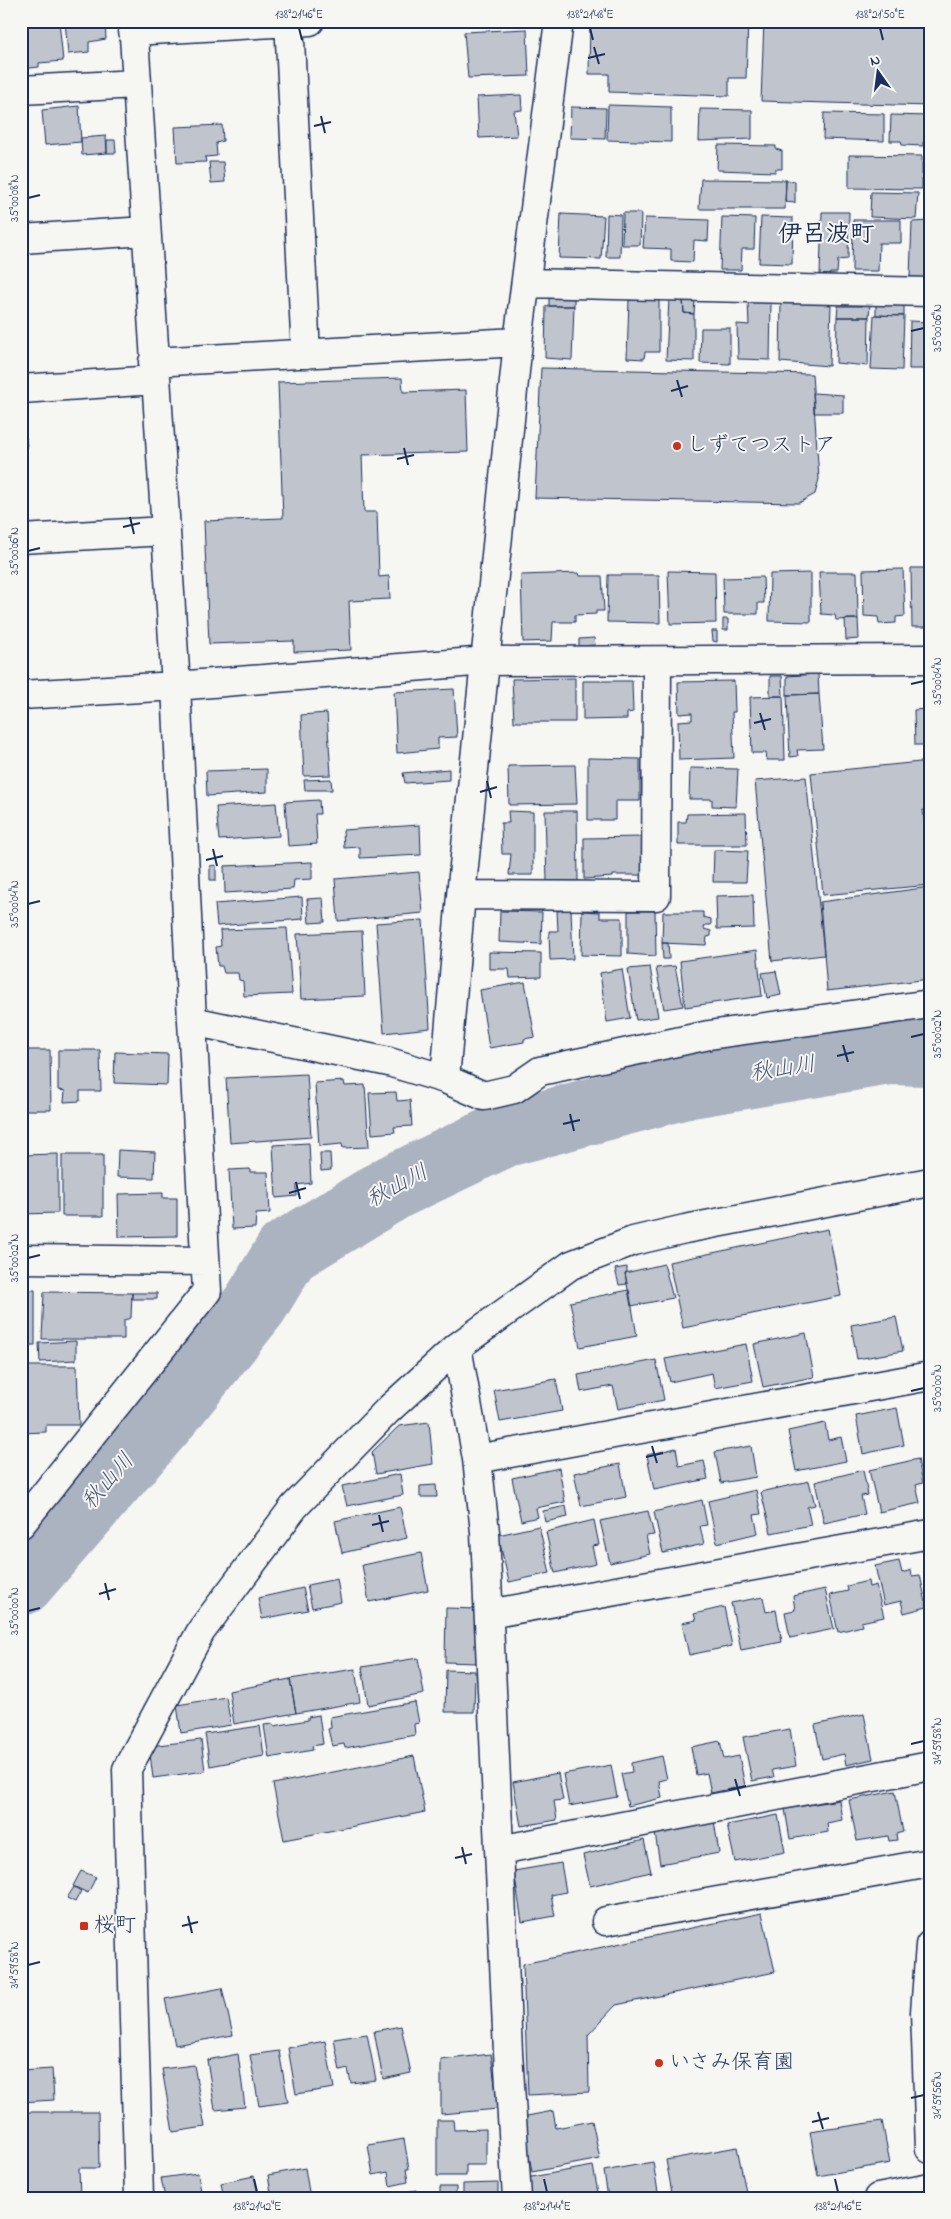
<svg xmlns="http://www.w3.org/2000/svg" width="951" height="2219" viewBox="0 0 951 2219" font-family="'Indie Flower','Klee One',sans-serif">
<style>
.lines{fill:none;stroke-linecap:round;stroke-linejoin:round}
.river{stroke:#abb2c0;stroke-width:66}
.building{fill:#c0c4cd;stroke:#1b2f5e}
.minor-casing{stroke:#1b2f5e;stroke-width:31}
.minor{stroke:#f6f6f2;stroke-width:28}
.ticks{fill:none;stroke:#1b2f5e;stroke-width:2}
.poi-dot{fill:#c8321e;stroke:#f6f6f2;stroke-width:2}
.labels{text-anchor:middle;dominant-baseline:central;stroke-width:4;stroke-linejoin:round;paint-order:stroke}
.poi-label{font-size:21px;fill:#1b2f5e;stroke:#f6f6f2;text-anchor:start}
.water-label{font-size:22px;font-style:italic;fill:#46567b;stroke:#f6f6f2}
.quarter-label{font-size:24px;font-weight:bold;fill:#1b2f5e;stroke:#f6f6f2}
.neatline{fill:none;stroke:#1b2f5e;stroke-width:2}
.ticks-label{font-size:12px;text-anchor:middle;fill:#1b2f5e}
</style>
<rect width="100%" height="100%" fill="#f6f6f2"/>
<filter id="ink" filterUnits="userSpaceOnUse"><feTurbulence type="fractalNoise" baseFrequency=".02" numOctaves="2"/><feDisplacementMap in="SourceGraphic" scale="10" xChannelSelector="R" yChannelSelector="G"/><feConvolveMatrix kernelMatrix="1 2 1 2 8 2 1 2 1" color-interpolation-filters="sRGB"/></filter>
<g filter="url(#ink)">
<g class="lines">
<!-- river -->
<path class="river" d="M21,1583L163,1420L255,1305L287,1252L394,1187L505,1134L685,1086L889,1052L930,1053"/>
</g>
<!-- building -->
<path class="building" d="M21,21H59L63,61L39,63V67L21,69Z
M65,21H105L106,39L89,42V52L68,54Z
M590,21H748L746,78H729V96L609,92V74H589Z
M764,21H930V106L761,101Z
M527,29L529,76L468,78L464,32Z
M521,95L522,110L514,111L517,136L479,138L477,97Z
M608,105L671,107V142L607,140Z
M79,106L81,142L45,145L42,110Z
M571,107L606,108L605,139L570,138Z
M700,109L752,110V139L699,141Z
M824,113L884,114V141L823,139Z
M891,115L930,116V142H923V146L902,145L901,141H890Z
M222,125L223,141L216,143L217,156L205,157L206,162L177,163L175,127Z
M106,136L107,153L82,155L81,138Z
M107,140H115L116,153H107Z
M718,145L776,146V149L782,151V169H775V172L717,170Z
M849,155L922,156V189L849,188Z
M209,162H223L225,182L211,183Z
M701,179L786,180L785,209H699Z
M786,180L795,181V203L785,202Z
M871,192L918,193L916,219L870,217Z
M822,212H849L848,259L838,260L837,273H830L829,275H820Z
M623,213H641L640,245H622Z
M561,214L604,216L601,259L559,258Z
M607,214L621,215L620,257H606Z
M722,217L755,218L754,249H742L741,270H720Z
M761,217L793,218L792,264L759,263Z
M645,218L709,220L708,241L694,240L693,262L671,261V249L643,248Z
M853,220H901V243H879L878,271H852Z
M930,221V278L910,277L912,222Z
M549,298H574V306H549Z
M669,299L683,300L684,313L694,314V361L666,360Z
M629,300H659V352H645L644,359L627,358Z
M683,300H695L694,314L684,313Z
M748,302H771L770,360L738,359L737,324L749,325Z
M781,302L831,304L829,366L780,362Z
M864,303H870L869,317H837L838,306H863Z
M876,304H904V316L876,315Z
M546,306H574L572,360L545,358Z
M874,315L904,316L902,370L871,369Z
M837,317H869L868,366L836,363Z
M910,321L930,322V369H909Z
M701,328H730V364L700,363Z
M541,368L812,374L819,479L815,494L799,503L535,498Z
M402,378L403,392L466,390L468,452L362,455L364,512H377L379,577L389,576L390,599L349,601L351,650L294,652V641L209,644L204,521L283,518L278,382Z
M813,393L843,395V413H814Z
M21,437H26L27,448H21Z
M911,568H930V627H912Z
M903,569L905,616L896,617V623L879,624L878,617L864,616L863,570Z
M668,571L715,572L716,623L670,624Z
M819,572H857L858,619L836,620L835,615L821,614Z
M579,573L580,576H602L604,611H596V614L575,615V622H553L552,641L523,642L521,575Z
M811,573V622L769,621L770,574Z
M608,575H659L660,623L607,622Z
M763,577L764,603H758V614H724L723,578Z
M723,619H728V630H723Z
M845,619H858L859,639L846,640Z
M712,631H717V642L713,641Z
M594,638L595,645L579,646V639Z
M818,674L819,694L787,695V676Z
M770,676H782L783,696H770Z
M575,678V722H514L512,679Z
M583,681H632L633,712L627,713V719L583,720Z
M734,681L735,712H732L734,758L679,760L678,721L692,720V713L679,714L678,682Z
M454,689L457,737L438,738V749L397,753L394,692Z
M819,694L823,749L797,750L798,756L790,757L787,695Z
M783,696L785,760H767L766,753H752L750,697Z
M925,698H930V745H915L914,710L925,709Z
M327,713L331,775L304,776L301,715Z
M588,758L640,759V801H615V820H588Z
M930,761V810H923L926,838H930V885L823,895L811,773Z
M575,765L577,804L509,805L508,766Z
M690,768L738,769L736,807L712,806V799H689Z
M267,769V792L207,796L206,771Z
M449,769V780L405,783L403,773Z
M806,777L824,955L772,961L755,781Z
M331,779L332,790H305L304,780Z
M319,800L320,814H315L317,844L288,846L285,802Z
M276,803L279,836L219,840L216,807Z
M508,811L533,812V875H509L511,854H502L501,823H509Z
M545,811H577L578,881H547Z
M746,813L747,845H678V822H686L687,814Z
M420,825L421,855L360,858V847L344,848L343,830Z
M643,837L644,875H613V877L584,879V838Z
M714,850L748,851L746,882H713Z
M312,862V879L294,880L293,889L225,893L224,866Z
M216,865V880H210V866Z
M419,872L423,913L338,921L335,879Z
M930,887V979L827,991L820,902Z
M753,895L754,928L717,929L716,896Z
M302,897L303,919L217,926L215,904Z
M323,898L325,922L309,923L307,899Z
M571,910L573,959L550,960L549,931H558L557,911Z
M500,911L542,912L541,944L499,942Z
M582,911L600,912V918H622V956L581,955Z
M628,911H655L656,956L628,954Z
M663,912H703V917L711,919V925H705L704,929L711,931V936L707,937L706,945L662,943Z
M423,920L430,1028L384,1033L376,923Z
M287,928L292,994L244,996L243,981L239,980L238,973H224L222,966H218L216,947L221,946L220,930Z
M362,931L365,996L301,999L297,934Z
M662,943H668L669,959H663Z
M757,950L762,996L685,1007L680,961Z
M489,952L541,953V977L510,978L509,969H489Z
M675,966L683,1006L664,1009L656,968Z
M650,967L658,1017L636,1020L628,969Z
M622,969L630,1018L607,1022L600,973Z
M776,971L781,995L767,998L762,973Z
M525,982L535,1037L524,1039V1042L489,1048L480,990Z
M21,1050H50L51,1110H21Z
M58,1050H100L101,1091H80V1101L64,1102L65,1091L58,1090Z
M115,1052L168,1054L167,1085L114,1083Z
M307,1074L311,1137L230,1143L226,1078Z
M344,1081L345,1086L365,1085L369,1147L343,1148L342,1144L319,1146L315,1083Z
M396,1092L397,1101L410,1100L412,1126L394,1127L395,1132L372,1134L369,1093Z
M309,1143L311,1183L297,1185V1196L276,1198L273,1145Z
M118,1150L155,1152L154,1178L117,1177Z
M320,1153H330L331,1170L321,1171Z
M58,1154V1213L21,1214V1155Z
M62,1155H103V1216H62Z
M250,1169V1172H268L270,1213L256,1214L255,1228L232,1229L229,1170Z
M163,1193V1198H177V1236L119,1237L118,1194Z
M828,1229L841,1296L683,1328L669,1262Z
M664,1264L673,1298L631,1306L625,1273Z
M627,1267V1272L625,1273L627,1284L619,1285L615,1269Z
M21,1290H35V1345H21Z
M629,1290L637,1336L580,1347L570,1302Z
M44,1292L132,1293L131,1318L124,1320V1339H42Z
M132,1293H157V1299H132Z
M896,1317L903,1351L857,1359L851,1325Z
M806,1333L814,1377L763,1387L754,1344Z
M76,1341V1360L40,1362L39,1343Z
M746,1344L753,1381L715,1388L712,1373L670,1382L665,1359Z
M656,1360L664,1400L618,1409L613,1386L581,1392L578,1375Z
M21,1366H77L79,1425H46V1432L21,1433Z
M556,1379L562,1411L500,1422L494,1390Z
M897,1408L904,1445L863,1454L856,1416Z
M429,1422L433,1464L376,1474L372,1452L399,1426Z
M825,1423L828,1440L841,1437L846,1461L796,1471L788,1431Z
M751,1446L756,1477L721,1483L715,1452Z
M676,1448L679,1466L704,1461L708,1479L654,1490L647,1455Z
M918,1459L923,1483L916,1485L920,1503L879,1512L869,1470Z
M620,1464L626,1497L581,1506L574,1473Z
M559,1468L565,1502L536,1508L538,1517L521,1521L512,1478Z
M863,1470L868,1495L861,1496L865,1514L824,1523L815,1482Z
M400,1474L403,1495L347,1506L342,1486Z
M809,1481L815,1505L807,1507L811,1525L771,1533L761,1492Z
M436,1485L437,1497H420V1486Z
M756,1490L761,1514L754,1515L758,1533L717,1543L708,1501Z
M702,1500L707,1525L700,1526L704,1544L663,1553L654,1512Z
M566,1506L568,1517L545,1522L543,1511Z
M400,1507L407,1538L342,1553L335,1521Z
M648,1511L654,1535L646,1536L650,1554L610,1563L600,1521Z
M594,1520L599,1545L592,1546L596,1564L555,1573L546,1532Z
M539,1526L550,1573L509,1582L498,1535Z
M421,1553L428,1590L369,1602L362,1565Z
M899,1561L902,1573L911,1570L912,1576L920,1575L927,1607L904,1613L901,1601L884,1605L875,1566Z
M337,1579L341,1602L312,1608L307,1585Z
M868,1581L869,1587L876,1585L884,1617L861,1622L862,1626L838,1632L830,1595L848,1591L847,1586Z
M303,1588L308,1610L262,1619L258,1598Z
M825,1589L834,1629L790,1638L785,1612L795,1610L793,1596Z
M763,1597L766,1612L776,1610L782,1642L741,1650L731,1603Z
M724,1607L732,1646L689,1655L682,1623L696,1620L694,1614Z
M446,1608L477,1609V1663L445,1662Z
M418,1658L424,1694L368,1705L362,1667Z
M355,1669L360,1702L296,1713L290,1679Z
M446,1670L475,1671L474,1712H445Z
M290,1679L296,1713L234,1724L229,1691Z
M226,1697L231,1725L181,1733L177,1705Z
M415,1702L419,1723L414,1724L415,1735L345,1748L344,1744L332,1746L328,1729L331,1728L330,1717Z
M864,1714L873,1759L846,1765L844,1754L822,1759L815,1725Z
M319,1715L323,1744L312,1746L313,1750L269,1758L264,1725L273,1724L274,1726L308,1720V1717Z
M260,1726L264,1756L210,1766L205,1734Z
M790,1729L796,1766L772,1770L774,1777L752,1781L743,1737Z
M201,1740L205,1771L153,1778L149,1746Z
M720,1741L724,1759L739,1756L745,1786L711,1793L707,1773L696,1775L691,1747Z
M414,1756L425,1812L284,1840L273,1784Z
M662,1756L667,1779L659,1781L662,1798L628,1806L621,1774L632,1772L631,1763Z
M611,1765L617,1797L569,1806L563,1774Z
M558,1773L563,1800L554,1801L557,1820L521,1826L513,1782Z
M895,1791L903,1832L896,1834L897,1840L889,1841L888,1836L857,1841L849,1800Z
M839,1800L842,1820L827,1823L828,1832L790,1839L785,1809Z
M778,1815L785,1852L735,1862L727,1825Z
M714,1821L719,1853L660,1864L655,1833Z
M644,1840L651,1872L590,1886L583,1855Z
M561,1863L566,1892L551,1895L555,1916L522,1922L514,1871Z
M81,1871L96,1877L88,1893L73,1886Z
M74,1887L81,1891L75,1902L67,1898Z
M762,1913L775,1972L616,2005L588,2035L589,2092L528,2095L523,1964Z
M222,1988L233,2035L175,2045L165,1999Z
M401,2026L411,2073L383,2079L374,2031Z
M367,2034L376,2080L351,2083L348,2069L340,2071L334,2039Z
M325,2041L334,2088L296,2094L288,2048Z
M279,2051L288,2102L259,2106L250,2055Z
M238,2054L245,2107L215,2110L207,2060Z
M491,2054L498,2109L441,2114V2060Z
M194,2065L205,2127L173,2132L162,2069Z
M52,2069L54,2100L21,2102V2071Z
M553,2111L556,2128L592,2121L600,2159L532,2172L522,2117Z
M21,2112H98L99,2168H79L80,2198H21Z
M437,2120H453L454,2130L486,2129V2165H466V2176H437Z
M882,2121L890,2163L818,2176L810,2132Z
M404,2139L409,2169H406L408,2182L390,2186L388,2172L373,2175L368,2145Z
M737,2147L746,2192L712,2198H673L666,2160Z
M653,2162L659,2198H608L604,2171Z
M593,2166L599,2198H530L526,2178Z
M305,2168L310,2198H272L268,2175Z
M198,2173L202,2198H165L161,2178Z
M254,2176L259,2198H224L221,2183Z
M498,2183V2198H463V2184Z
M440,2187H456V2198H440Z
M416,2190L417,2198H377Z"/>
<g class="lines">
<defs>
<path id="minor" d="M133,21L176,686L192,1021L389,1062L445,1079L484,1096L514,1089L540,1071L709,1035L930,1004
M289,21L306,354
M133,31L310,21
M21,90L137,84
M21,239L146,231
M526,283L930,292
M153,362L518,342
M21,389L155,380
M21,539L165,531
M21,695L176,686L486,661L930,659
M461,895L656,896L657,661
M445,1079L461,895L518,342L559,21
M21,1259L205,1261
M457,1347L477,1459L485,1532L508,2052L517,2198
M477,1459L930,1376
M21,1524L207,1291L192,1021
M489,1614L930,1534
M500,1850L930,1766
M606,1921L930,1863
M930,1945L925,2012L930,2149
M139,2198L127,1769L201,1631L294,1507L387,1411L457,1347L571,1265L633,1241L685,1229L930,1182
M878,2198L930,2188"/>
</defs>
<!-- minor casing -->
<use href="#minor" class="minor-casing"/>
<!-- minor -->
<use href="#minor" class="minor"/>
</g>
</g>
<!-- ticks -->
<path class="ticks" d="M299,28L302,40M590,28L593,40M880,28L883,40M594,47L599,64M588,58L605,54M321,116L325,133M314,126L331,122M28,198L40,195M911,331L924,328M677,380L682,397M671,391L688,386M404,448L408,465M397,459L414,455M130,517L134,534M123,527L140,523M28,551L40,548M911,684L924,681M760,713L765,730M754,723L771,719M487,781L491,798M480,792L497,787M213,849L217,866M206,860L223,856M28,904L40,901M911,1037L924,1034M843,1045L848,1062M837,1056L854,1052M570,1114L574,1131M563,1124L580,1120M296,1182L300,1199M289,1193L306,1188M28,1258L40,1255M911,1391L924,1388M652,1446L657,1463M646,1457L663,1453M379,1515L383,1532M372,1525L389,1521M105,1583L109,1600M99,1594L116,1589M28,1611L40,1608M911,1744L924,1741M735,1779L740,1796M729,1790L746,1786M462,1847L466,1864M455,1858L472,1854M188,1916L192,1933M182,1926L198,1922M28,1965L40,1962M911,2098L924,2095M818,2112L823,2129M812,2122L829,2118M254,2179L257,2192M544,2179L547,2192M835,2179L838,2192"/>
<!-- markers -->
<g class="poi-dot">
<circle cx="677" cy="446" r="5"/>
<rect x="79" y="1921" width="10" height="10" rx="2.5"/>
<circle cx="659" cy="2063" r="5"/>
</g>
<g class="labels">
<!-- poi labels -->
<g class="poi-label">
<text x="687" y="446">しずてつストア</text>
<text x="94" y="1926">桜町</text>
<text x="669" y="2063">いさみ保育園</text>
</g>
<!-- water labels -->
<g class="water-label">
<text transform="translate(783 1070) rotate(-9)">秋山川</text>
<text transform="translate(398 1187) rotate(-28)">秋山川</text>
<text transform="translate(109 1482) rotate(-49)">秋山川</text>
</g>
<!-- quarter labels -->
<g class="quarter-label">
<text x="826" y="235">伊呂波町</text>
</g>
</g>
<!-- margin -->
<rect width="951" height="2219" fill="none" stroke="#f6f6f2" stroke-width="55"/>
<!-- north arrow -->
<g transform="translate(878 72) rotate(346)" stroke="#f6f6f2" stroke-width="4" paint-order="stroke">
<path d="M0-4L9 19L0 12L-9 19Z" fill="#1b2f5e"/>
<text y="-8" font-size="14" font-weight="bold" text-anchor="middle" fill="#1b2f5e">N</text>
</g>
<rect x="28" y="28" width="896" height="2164" class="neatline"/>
<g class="ticks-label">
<text x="299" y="18">138°21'46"E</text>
<text x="590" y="18">138°21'48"E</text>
<text x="880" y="18">138°21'50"E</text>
<text transform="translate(14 198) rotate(-90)" y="4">35°00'08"N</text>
<text transform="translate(937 328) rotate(-90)" y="4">35°00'06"N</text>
<text transform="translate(14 551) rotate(-90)" y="4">35°00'06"N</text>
<text transform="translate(937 681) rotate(-90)" y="4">35°00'04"N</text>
<text transform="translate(14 904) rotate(-90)" y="4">35°00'04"N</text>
<text transform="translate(937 1034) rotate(-90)" y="4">35°00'02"N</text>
<text transform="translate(14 1258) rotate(-90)" y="4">35°00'02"N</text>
<text transform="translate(937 1388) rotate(-90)" y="4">35°00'00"N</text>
<text transform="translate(14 1611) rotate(-90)" y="4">35°00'00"N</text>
<text transform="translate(937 1741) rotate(-90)" y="4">34°59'58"N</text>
<text transform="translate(14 1965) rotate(-90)" y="4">34°59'58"N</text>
<text transform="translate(937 2095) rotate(-90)" y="4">34°59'56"N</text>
<text x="257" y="2210">138°21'42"E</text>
<text x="547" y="2210">138°21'44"E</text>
<text x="838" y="2210">138°21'46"E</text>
</g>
</svg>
